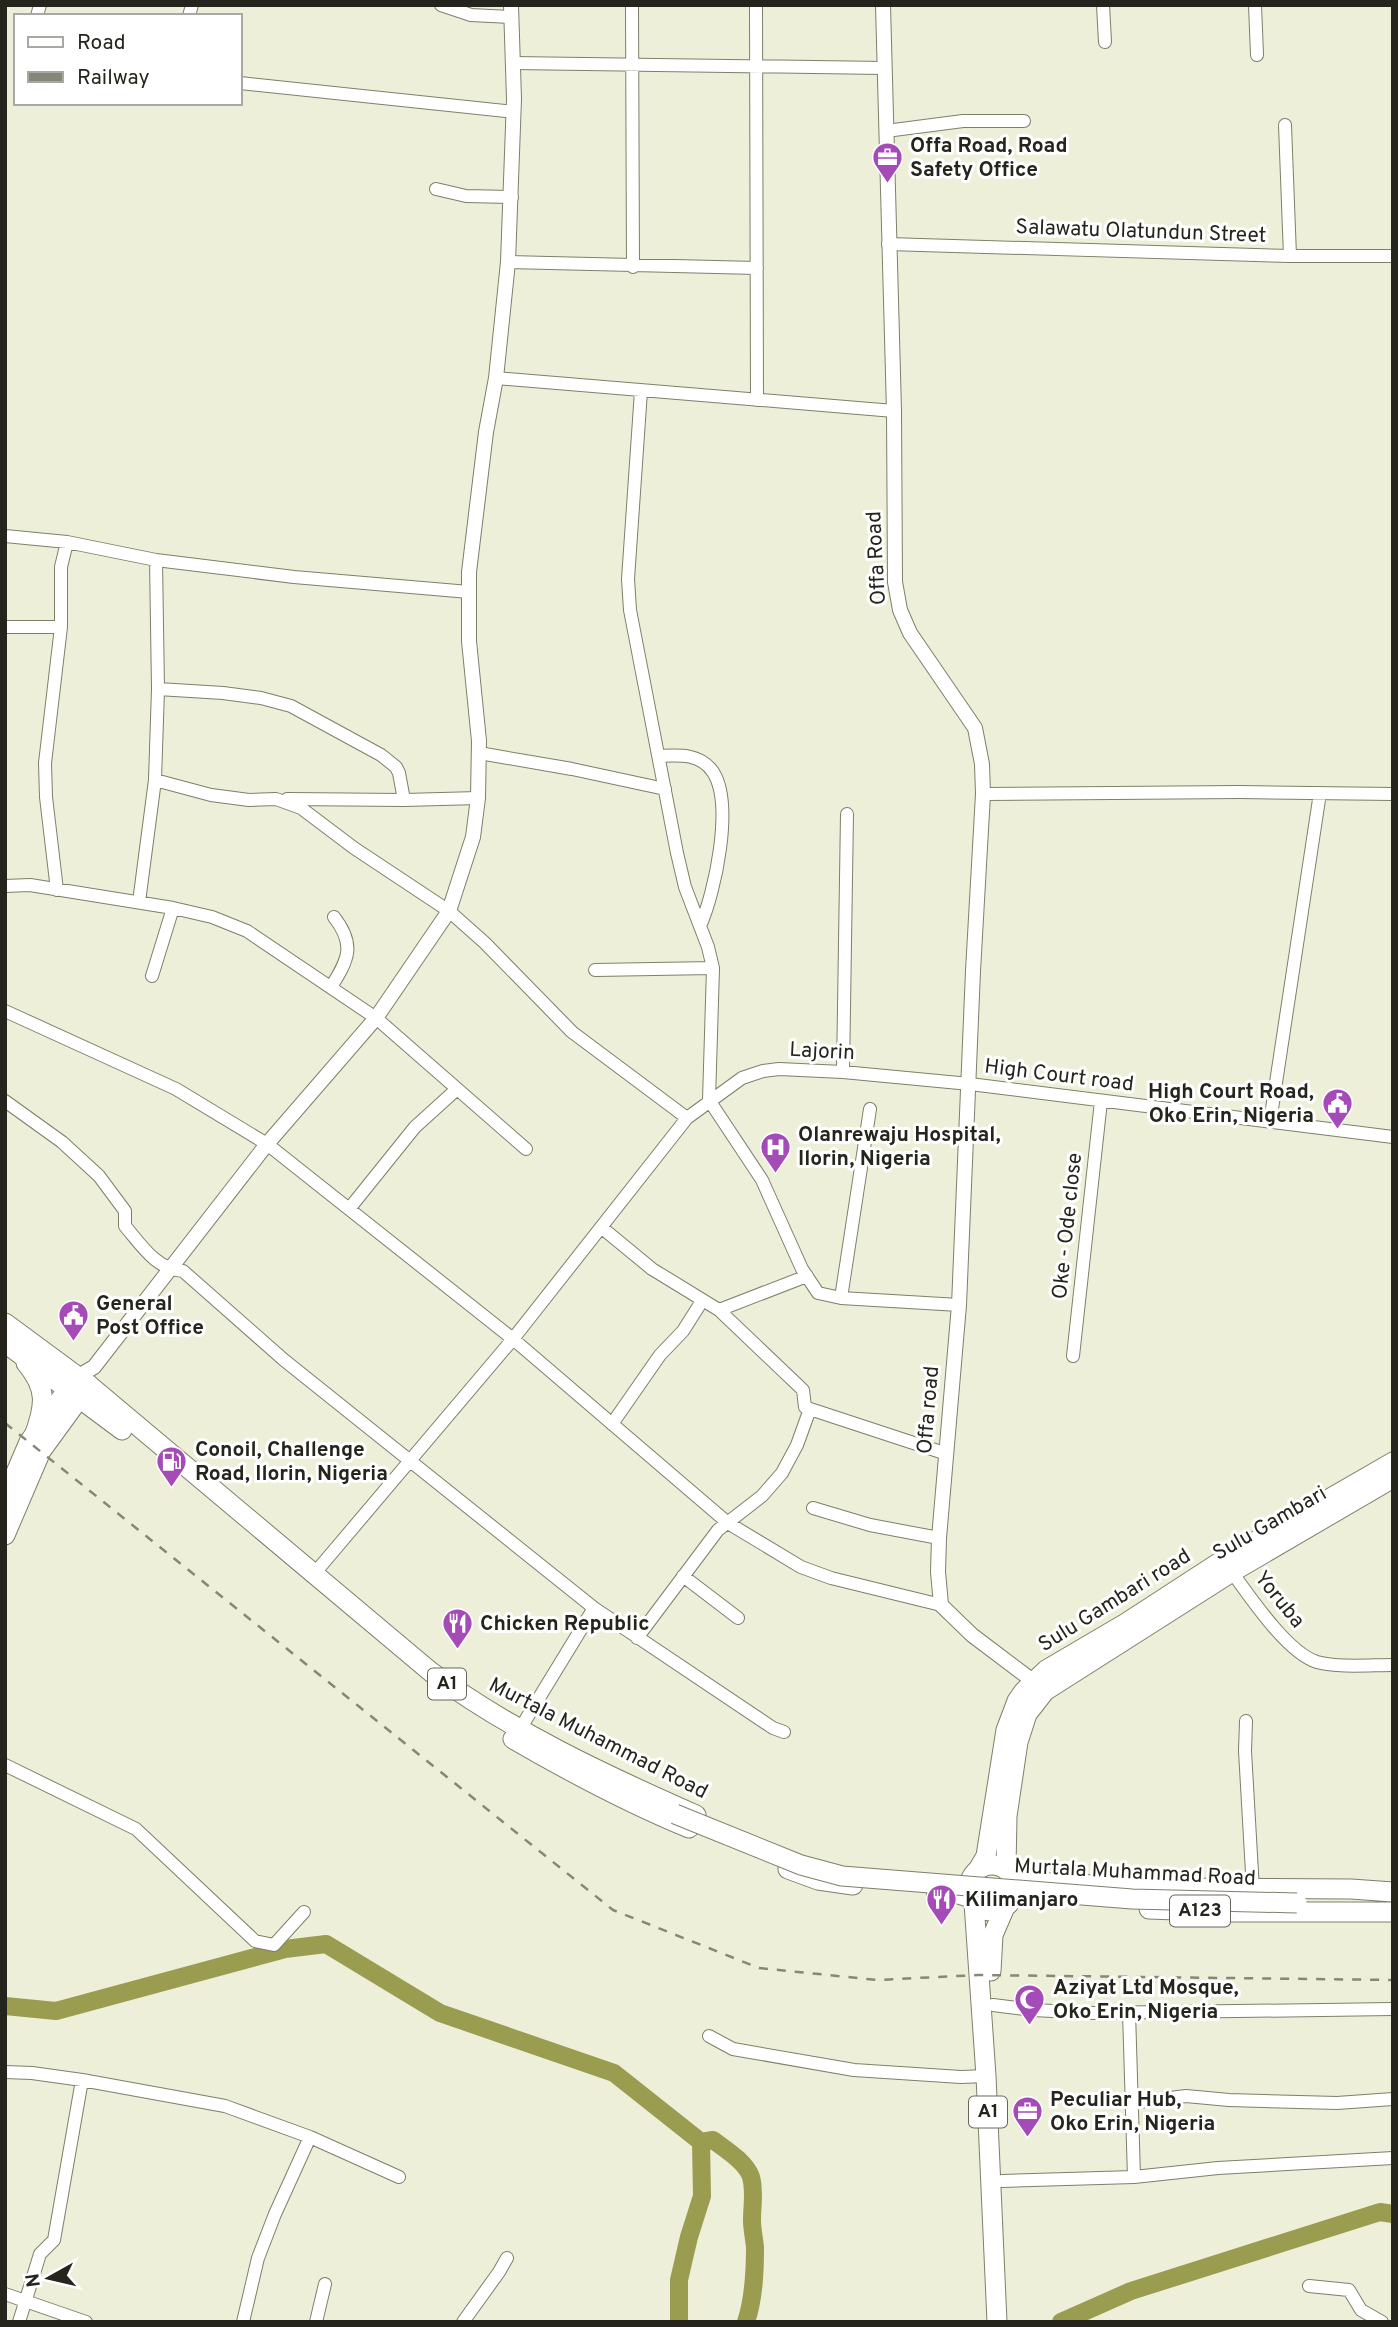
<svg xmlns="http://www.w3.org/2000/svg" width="1398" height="2327" viewBox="0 0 1398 2327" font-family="Overpass,sans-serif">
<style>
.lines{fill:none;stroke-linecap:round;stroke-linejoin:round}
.river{stroke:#9a9c4f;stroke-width:18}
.minor-casing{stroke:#7e7f6b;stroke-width:14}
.tertiary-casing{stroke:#7e7f6b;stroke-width:16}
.primary-casing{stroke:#7e7f6b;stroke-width:21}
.trunk-casing{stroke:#7e7f6b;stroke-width:21}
.minor{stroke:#fff;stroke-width:12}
.tertiary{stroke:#fff;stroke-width:14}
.primary{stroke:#fff;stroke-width:19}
.trunk{stroke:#fff;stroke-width:19}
.rail{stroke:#878778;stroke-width:2.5;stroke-dasharray:9 9;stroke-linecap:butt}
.trunk-bridge-casing{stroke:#7e7f6b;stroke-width:21;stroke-linecap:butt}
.trunk-bridge{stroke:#fff;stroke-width:19}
.labels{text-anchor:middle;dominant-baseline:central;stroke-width:6;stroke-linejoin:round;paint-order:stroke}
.shield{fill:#fff;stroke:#666661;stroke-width:2}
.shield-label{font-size:19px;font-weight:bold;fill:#25251d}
.poi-label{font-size:21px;font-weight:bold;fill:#25251d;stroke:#fff;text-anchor:start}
.street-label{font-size:21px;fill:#25251d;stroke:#fff}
</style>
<rect width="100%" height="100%" fill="#eeefd8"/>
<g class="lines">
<!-- river -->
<path class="river" d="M5,2006L56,2011L285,1949L326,1944L440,2013L614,2073L701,2142L713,2140C725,2149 746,2162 751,2177C755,2191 752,2206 752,2220C752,2229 754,2238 755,2247C755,2272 754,2298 746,2322
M679,2322V2280L689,2237L702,2196L701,2142
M1061,2322L1131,2291L1380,2212L1393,2214"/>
<defs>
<path id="minor" d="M441,5L471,15L512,17
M632,5L633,267
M756,5L757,400
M1103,5L1105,42
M1255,5L1257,55
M37,16L40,5
M189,16L192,5
M513,63L884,68
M240,83L514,112
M1285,125L1290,256
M886,131L963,121H1024
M436,189L466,196L512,197
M888,244L1290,256H1393
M508,262L757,268
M496,378L894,411
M641,391L628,579L630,610L677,853L685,887L708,947L713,968L709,1100L762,1180L802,1269L818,1293L841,1298L959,1305
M5,536L67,542L156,560L294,577L469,592
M5,627H61
M158,689L223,693L261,698L291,706L381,755L396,767L399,773L404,800
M479,753L572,769L665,789
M659,756C679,755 700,753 713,772C734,804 715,893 700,926
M155,780L211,795L249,800L276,799L301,808L354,848L449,911L485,943L572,1032L687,1118L513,1339L314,1574
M983,794L1240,792L1393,794
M287,799L404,800L478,798
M5,886L30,885L173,908L212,917L247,931L376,1018L526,1149
M57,890L46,797L45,763L61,627V567L67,542
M139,902L155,780L158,689L156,560
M595,970L713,968
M152,976L173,908
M331,987C348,960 356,945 334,917
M5,1011L176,1089L267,1144L513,1339L728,1523L801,1567L831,1578L941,1605
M843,1072L847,814
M5,1101L62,1142L99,1176L125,1211V1226C142,1246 156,1269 183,1271L284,1360L594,1608L773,1728L784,1732
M687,1118L742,1078L763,1071L779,1069L843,1072L970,1084L1393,1137
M1270,1122L1320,793
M349,1209L415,1127L457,1089
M601,1227L652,1269L719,1310L803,1390L805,1407L810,1409L797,1445L782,1473L762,1496L718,1530L637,1638
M841,1298L870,1109
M719,1310L807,1276
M1073,1356L1101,1101
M810,1409L947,1454
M612,1424L660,1355L683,1331L702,1301
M813,1508L870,1525L939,1538
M1229,1568C1248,1594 1287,1653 1317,1662C1340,1668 1369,1665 1393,1665
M683,1576L738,1618
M1246,1721L1245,1751L1253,1890
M520,1729L594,1608
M5,1765L136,1829L255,1941L274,1945L304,1912
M993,2005L1033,2010L1093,2013L1393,2009
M1129,2012L1134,2177
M709,2036L733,2049L854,2070L961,2077L986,2076
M5,2072L32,2073L82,2080L225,2106L310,2137L399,2177
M1131,2103L1186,2096L1229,2100L1337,2103L1393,2099
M1002,2181L1134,2177L1218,2168L1393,2158
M1309,2286L1349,2290L1361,2310L1382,2322
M5,2294L86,2322
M19,2322L40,2254L54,2240L82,2080
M243,2322L258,2258L275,2214L310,2137
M316,2322L325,2284
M463,2322L499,2272L507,2258"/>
<path id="tertiary" d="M883,5L894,411L895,582L900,610L910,633L975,728L982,764L983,794L973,971L959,1305L939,1538L938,1572L941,1605L972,1635L1041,1687
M77,1377L94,1367L267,1144L376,1018L449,911L473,837L478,798L479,741L469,641V572L486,432L496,378L508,262L514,99L511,5"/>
<path id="primary" d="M5,1498L29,1442L77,1377
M5,1535L41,1451L89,1385
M979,1868L986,1856L1006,1730L1017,1701L1024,1691L1046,1670L1126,1623L1223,1560L1393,1462
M1006,1868L1007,1816L1018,1742L1027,1714L1045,1691L1232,1572L1393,1478"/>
<path id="trunk" d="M5,1323L89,1385L431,1672C511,1731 605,1775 696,1815
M5,1343L122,1430
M26,1363C48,1389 45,1406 34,1436
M513,1739C570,1772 628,1803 689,1828
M969 1888a23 23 0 1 1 46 0a23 23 0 1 1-46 0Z
M788,1869L818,1880L853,1885
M1010,1872L1023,1880L1033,1882L1156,1888L1351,1889L1393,1892
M936,1891L952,1892L971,1898
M974,1903L986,2076L997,2322
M1149,1909L1231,1912H1393
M991,1971L993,1935L1005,1907"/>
</defs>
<!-- minor casing -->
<use href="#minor" class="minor-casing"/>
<!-- tertiary casing -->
<use href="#tertiary" class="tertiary-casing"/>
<!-- primary casing -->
<use href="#primary" class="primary-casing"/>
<!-- trunk casing -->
<use href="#trunk" class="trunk-casing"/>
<!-- minor -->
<use href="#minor" class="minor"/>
<!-- tertiary -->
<use href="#tertiary" class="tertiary"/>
<!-- primary -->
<use href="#primary" class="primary"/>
<!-- trunk -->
<use href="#trunk" class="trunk"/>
<!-- rail -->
<path class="rail" d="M5,1423L613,1910L759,1968L877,1980L978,1975L1393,1980"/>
<defs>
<path id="trunk-bridge" d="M675,1814L801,1865L842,1876L1132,1899L1297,1903"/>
</defs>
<!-- trunk-bridge casing -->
<use href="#trunk-bridge" class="trunk-bridge-casing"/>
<!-- trunk-bridge -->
<use href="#trunk-bridge" class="trunk-bridge"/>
</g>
<!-- icons -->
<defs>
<symbol id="office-pin" viewBox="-11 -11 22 30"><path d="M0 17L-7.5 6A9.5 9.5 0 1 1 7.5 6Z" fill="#a44bb8" stroke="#fff"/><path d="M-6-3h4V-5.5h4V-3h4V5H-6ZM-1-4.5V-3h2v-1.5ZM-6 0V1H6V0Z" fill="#fff"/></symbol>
<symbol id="civic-pin" viewBox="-11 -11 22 30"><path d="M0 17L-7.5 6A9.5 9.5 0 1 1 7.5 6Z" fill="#a44bb8" stroke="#fff"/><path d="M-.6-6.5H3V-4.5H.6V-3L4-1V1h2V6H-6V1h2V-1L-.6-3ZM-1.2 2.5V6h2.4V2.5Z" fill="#fff"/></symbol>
<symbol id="hospital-pin" viewBox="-11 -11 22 30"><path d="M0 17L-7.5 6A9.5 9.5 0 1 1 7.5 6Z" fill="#a44bb8" stroke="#fff"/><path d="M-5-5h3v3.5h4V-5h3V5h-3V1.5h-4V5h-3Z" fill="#fff"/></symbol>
<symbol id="fuel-pin" viewBox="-11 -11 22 30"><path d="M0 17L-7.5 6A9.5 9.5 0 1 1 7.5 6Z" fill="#a44bb8" stroke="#fff"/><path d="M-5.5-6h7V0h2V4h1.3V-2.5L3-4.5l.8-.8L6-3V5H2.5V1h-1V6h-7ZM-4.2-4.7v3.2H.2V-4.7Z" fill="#fff"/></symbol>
<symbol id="restaurant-pin" viewBox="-11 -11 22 30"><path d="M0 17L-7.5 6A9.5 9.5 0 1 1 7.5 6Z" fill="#a44bb8" stroke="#fff"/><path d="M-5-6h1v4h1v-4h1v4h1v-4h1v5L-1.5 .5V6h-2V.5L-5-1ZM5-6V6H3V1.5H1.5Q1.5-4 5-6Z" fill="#fff"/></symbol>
<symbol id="mosque-pin" viewBox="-11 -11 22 30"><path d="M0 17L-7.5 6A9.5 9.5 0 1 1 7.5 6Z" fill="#a44bb8" stroke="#fff"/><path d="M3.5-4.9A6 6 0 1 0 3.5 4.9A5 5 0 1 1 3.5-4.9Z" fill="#fff"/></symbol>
</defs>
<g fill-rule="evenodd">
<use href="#office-pin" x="870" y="140" width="35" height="47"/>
<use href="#civic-pin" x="1320" y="1086" width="35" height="47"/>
<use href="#hospital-pin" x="758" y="1130" width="35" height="47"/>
<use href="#civic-pin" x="56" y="1298" width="35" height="47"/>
<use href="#fuel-pin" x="154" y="1444" width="35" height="47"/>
<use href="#restaurant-pin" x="440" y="1606" width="35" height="47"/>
<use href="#restaurant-pin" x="924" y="1882" width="35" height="47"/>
<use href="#mosque-pin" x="1012" y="1982" width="35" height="47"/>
<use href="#office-pin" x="1010" y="2094" width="35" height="47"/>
</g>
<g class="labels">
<!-- shield labels -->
<g class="shield">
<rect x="428" y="1668.5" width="38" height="31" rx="5"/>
<rect x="1170" y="1895.5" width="60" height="31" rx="5"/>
<rect x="969" y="2096.5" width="38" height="31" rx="5"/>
</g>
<g class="shield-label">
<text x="447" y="1684">A1</text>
<text x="1200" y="1911">A123</text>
<text x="988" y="2112">A1</text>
</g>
<!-- poi labels -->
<g class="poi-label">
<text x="910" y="146">Offa Road, Road<tspan x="910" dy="24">Safety Office</tspan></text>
<text x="1314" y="1092" text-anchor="end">High Court Road,<tspan x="1314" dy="24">Oko Erin, Nigeria</tspan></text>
<text x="798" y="1135">Olanrewaju Hospital,<tspan x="798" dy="24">Ilorin, Nigeria</tspan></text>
<text x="96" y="1304">General<tspan x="96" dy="24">Post Office</tspan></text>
<text x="195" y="1450">Conoil, Challenge<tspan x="195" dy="24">Road, Ilorin, Nigeria</tspan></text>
<text x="480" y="1624">Chicken Republic</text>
<text x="965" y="1900">Kilimanjaro</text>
<text x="1053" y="1988">Aziyat Ltd Mosque,<tspan x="1053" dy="24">Oko Erin, Nigeria</tspan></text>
<text x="1050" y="2100">Peculiar Hub,<tspan x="1050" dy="24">Oko Erin, Nigeria</tspan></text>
</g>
<!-- street labels -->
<g class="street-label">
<text transform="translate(1141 232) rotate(2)">Salawatu Olatundun Street</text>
<text transform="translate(877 558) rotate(-93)">Offa Road</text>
<text transform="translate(822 1052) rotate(3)">Lajorin</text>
<text transform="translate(1059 1076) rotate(7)">High Court road</text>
<text transform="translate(1068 1226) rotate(-84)">Oke - Ode close</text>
<text transform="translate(929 1410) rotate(-85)">Offa road</text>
<text transform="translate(1270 1524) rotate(-30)">Sulu Gambari</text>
<text transform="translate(1279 1600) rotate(51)">Yoruba</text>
<text transform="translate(1115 1601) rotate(-32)">Sulu Gambari road</text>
<text transform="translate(598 1739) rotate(27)">Murtala Muhammad Road</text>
<text transform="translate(1135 1873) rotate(3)">Murtala Muhammad Road</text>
</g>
</g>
<!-- border -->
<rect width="1398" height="2327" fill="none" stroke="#25251d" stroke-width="14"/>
<!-- legend -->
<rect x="14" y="14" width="228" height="91" fill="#ffffff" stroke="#a8a8a5" stroke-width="2"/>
<rect x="28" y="37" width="35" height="10" fill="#ffffff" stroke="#a8a8a5" stroke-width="2"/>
<text x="77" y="49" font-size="21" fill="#25251d">Road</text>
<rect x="28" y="72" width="35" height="10" fill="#878778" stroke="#a8a8a5" stroke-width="2"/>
<text x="77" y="84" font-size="21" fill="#25251d">Railway</text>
<!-- north arrow -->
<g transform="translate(49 2278) rotate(262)" stroke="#ffffff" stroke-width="5" paint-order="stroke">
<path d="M0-5L12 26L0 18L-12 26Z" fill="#25251d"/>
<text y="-10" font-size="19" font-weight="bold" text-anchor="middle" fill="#25251d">N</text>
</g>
</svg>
